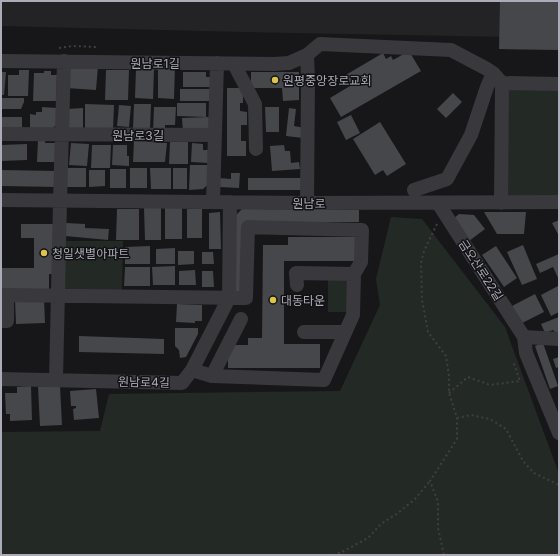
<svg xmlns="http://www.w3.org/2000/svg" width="560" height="556" viewBox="0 0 560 556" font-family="Inter,'Noto Sans KR',sans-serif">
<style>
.built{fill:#232325}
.green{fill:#232a25}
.building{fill:#46474b}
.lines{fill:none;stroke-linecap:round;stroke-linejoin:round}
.path{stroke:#3f3f44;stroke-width:2;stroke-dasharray:2 3;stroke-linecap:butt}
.minor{stroke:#38383d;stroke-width:14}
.poi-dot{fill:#ddc44a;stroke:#121214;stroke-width:1.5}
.labels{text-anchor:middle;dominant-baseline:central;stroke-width:3;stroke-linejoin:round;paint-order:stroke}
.street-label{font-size:12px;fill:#abacb7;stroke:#121214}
.poi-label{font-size:12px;fill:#abacb7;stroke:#121214;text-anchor:start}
</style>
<rect width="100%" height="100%" fill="#171719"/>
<!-- built -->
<path class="built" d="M1,1H559V38L244,32L1,26Z"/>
<!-- green -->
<path class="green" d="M502,83L559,84V202L501,203Z
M391,217L422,219L505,327L559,474V555H1V432L100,431L109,394L340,391L380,305L376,279Z
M61,241H123L122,292H65Z
M328,279H348V312H328Z"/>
<!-- building -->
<path class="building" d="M500,1H559V50L499,49Z
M409,51L421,71L341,117L330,98L350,86L344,76L383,53L386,59L391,56L393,60Z
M67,64L98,66L96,90L66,88Z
M158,64L175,65L174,99L158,98Z
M136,69H154L153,99L135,98Z
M19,70H29L28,96H8V75H19Z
M106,70H129L128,100H105Z
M44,71H51V75H57L56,101H33L34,73H44Z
M1,72H6L4,95H1Z
M183,72H206V77H211V87H183Z
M251,72H299V100L283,101L282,88H251Z
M227,88H243V103H240V111L247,112V125H241V141H246V156H227Z
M180,89H210V101H180Z
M453,93L462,102L446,118L437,109Z
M1,98H24V102L21,109H1Z
M177,103H206V117L177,116Z
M85,104L114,105L113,130H85Z
M134,104H151L150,130L133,129Z
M119,105L131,106L129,127L117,126Z
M42,107L57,108V124L51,130L30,129V114L36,115V112H42Z
M154,107H176L175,125H165V132H153Z
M265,107H279V132H266Z
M83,108V131H71L67,123V109Z
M289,108L296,109L294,126L305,128L303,138L286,136Z
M351,115L360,133L346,140L337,122Z
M1,117H22V128H1Z
M209,117V132L183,133L182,118Z
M380,122L406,164L387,176L383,170L375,175L353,139Z
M38,139H45V143H58V162H37Z
M134,141L167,143L165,162H133Z
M170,142H188V164H169Z
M71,143L89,144L87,166L69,165Z
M192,143L203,144V150H209L208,163L191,162Z
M27,144V160L1,161V145Z
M92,145H111L110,168H91Z
M113,145H127V156H129V166L112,165Z
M284,145L285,151H290L291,163L299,162L300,169L272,171L270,146Z
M190,165H210V183L203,189L189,190Z
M66,168H86V187H66Z
M130,168H147V188H130Z
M150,168H171V189H151Z
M173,168H187V189H173Z
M110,169H126V188H110Z
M1,170L57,171L58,187L1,186Z
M89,170H105V186L89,187Z
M231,173H240L239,188L219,187V178L231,179Z
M248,178H301V190H248Z
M165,207H182V239H165Z
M144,208H161V240H145Z
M117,209H139V240H116Z
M187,209H202V238H187Z
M242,209L359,210V222H249L242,294H231L232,219Z
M220,212L221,249H209V213Z
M484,212H526L524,234H497Z
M459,214L474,215L485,229L469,241L453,219Z
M559,220V236L552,223Z
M66,223L85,224V228L109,229L108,240L65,236Z
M21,224H53V274H49V289H1V268H34V238H21Z
M288,237H355V261H284V344H320V368H228V345H248V338H262L263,245H288Z
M523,245L537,279L522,285L507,252Z
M150,246V264H125V247Z
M496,246L517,278L504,287L482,255Z
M175,248V264H156V249Z
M178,251H194V264L178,265Z
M202,252H213L214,264H202Z
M559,254V280L553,267L540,273L536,264Z
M175,266V285H153L152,267Z
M125,267H150V286H124Z
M195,270L196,285H179V271Z
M202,271H213L214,287H202Z
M558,286L559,289V312L551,316L541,295Z
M535,294L544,312L520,324L512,306Z
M44,299L45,323L16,324L15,300Z
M177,304L202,305V321H195V323L176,322Z
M559,317V332L556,333L553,330L545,333L541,324Z
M175,328H198V334L186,357L180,358L179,350L175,346Z
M79,336L164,339V354L79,352Z
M543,343L558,386L550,389L535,346Z
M559,357V367L556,368L553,359Z
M31,386L32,420L10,421V414H6L5,393H17V387Z
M60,386L62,425L40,426L38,387Z
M96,389L99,418L74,420L73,409L76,408V406H71L70,391Z"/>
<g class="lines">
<!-- path -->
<path class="path" d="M59,48L72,46L96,47
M437,224L424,251L421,263L422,300L428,332L446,356L449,376V393L457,418V439L430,481L438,502V528L444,555
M449,393L468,377L490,385L520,381L514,364L516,362
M457,418L471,415L490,419L506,429L523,461L534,473L559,485
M333,555L342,552L368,538L381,524L398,513L415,499L430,481"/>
<!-- minor -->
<path class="minor" d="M1,61L274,64L289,63L307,55L320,44L451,50L487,69L493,73L502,83
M234,64L255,104L256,149
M1,134L215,135
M414,190L447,179L471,135L487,87L493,73
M1,200L307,203L559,202
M213,202L217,63
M307,203L308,79L307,55
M438,203L524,337L526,353L559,433
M501,203L502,83L559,84
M297,285L296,273L354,274
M1,295L246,298L248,227L362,230L361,262L354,274L353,315L324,380L212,376L192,370
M1,321H7V295
M304,332H345
M524,337L559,339
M212,376L241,319
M1,379L182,383L192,370L229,298L230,202
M56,380L60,201L64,61"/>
</g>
<!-- markers -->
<g class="poi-dot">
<circle cx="275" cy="80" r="4"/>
<circle cx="44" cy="253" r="4"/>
<circle cx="273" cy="300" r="4"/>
</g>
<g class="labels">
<!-- street labels -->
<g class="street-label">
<text x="155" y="63">원남로1길</text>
<text x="138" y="135">원남로3길</text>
<text x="309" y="203">원남로</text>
<text transform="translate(481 270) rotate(57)">금오산로22길</text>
<text transform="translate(144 382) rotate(1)">원남로4길</text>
</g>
<!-- poi labels -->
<g class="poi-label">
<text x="283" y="80">원평중앙장로교회</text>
<text x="52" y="253">청일샛별아파트</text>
<text x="281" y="300">대동타운</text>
</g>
</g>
<!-- border -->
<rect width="560" height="556" fill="none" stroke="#abacb7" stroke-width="4"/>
</svg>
